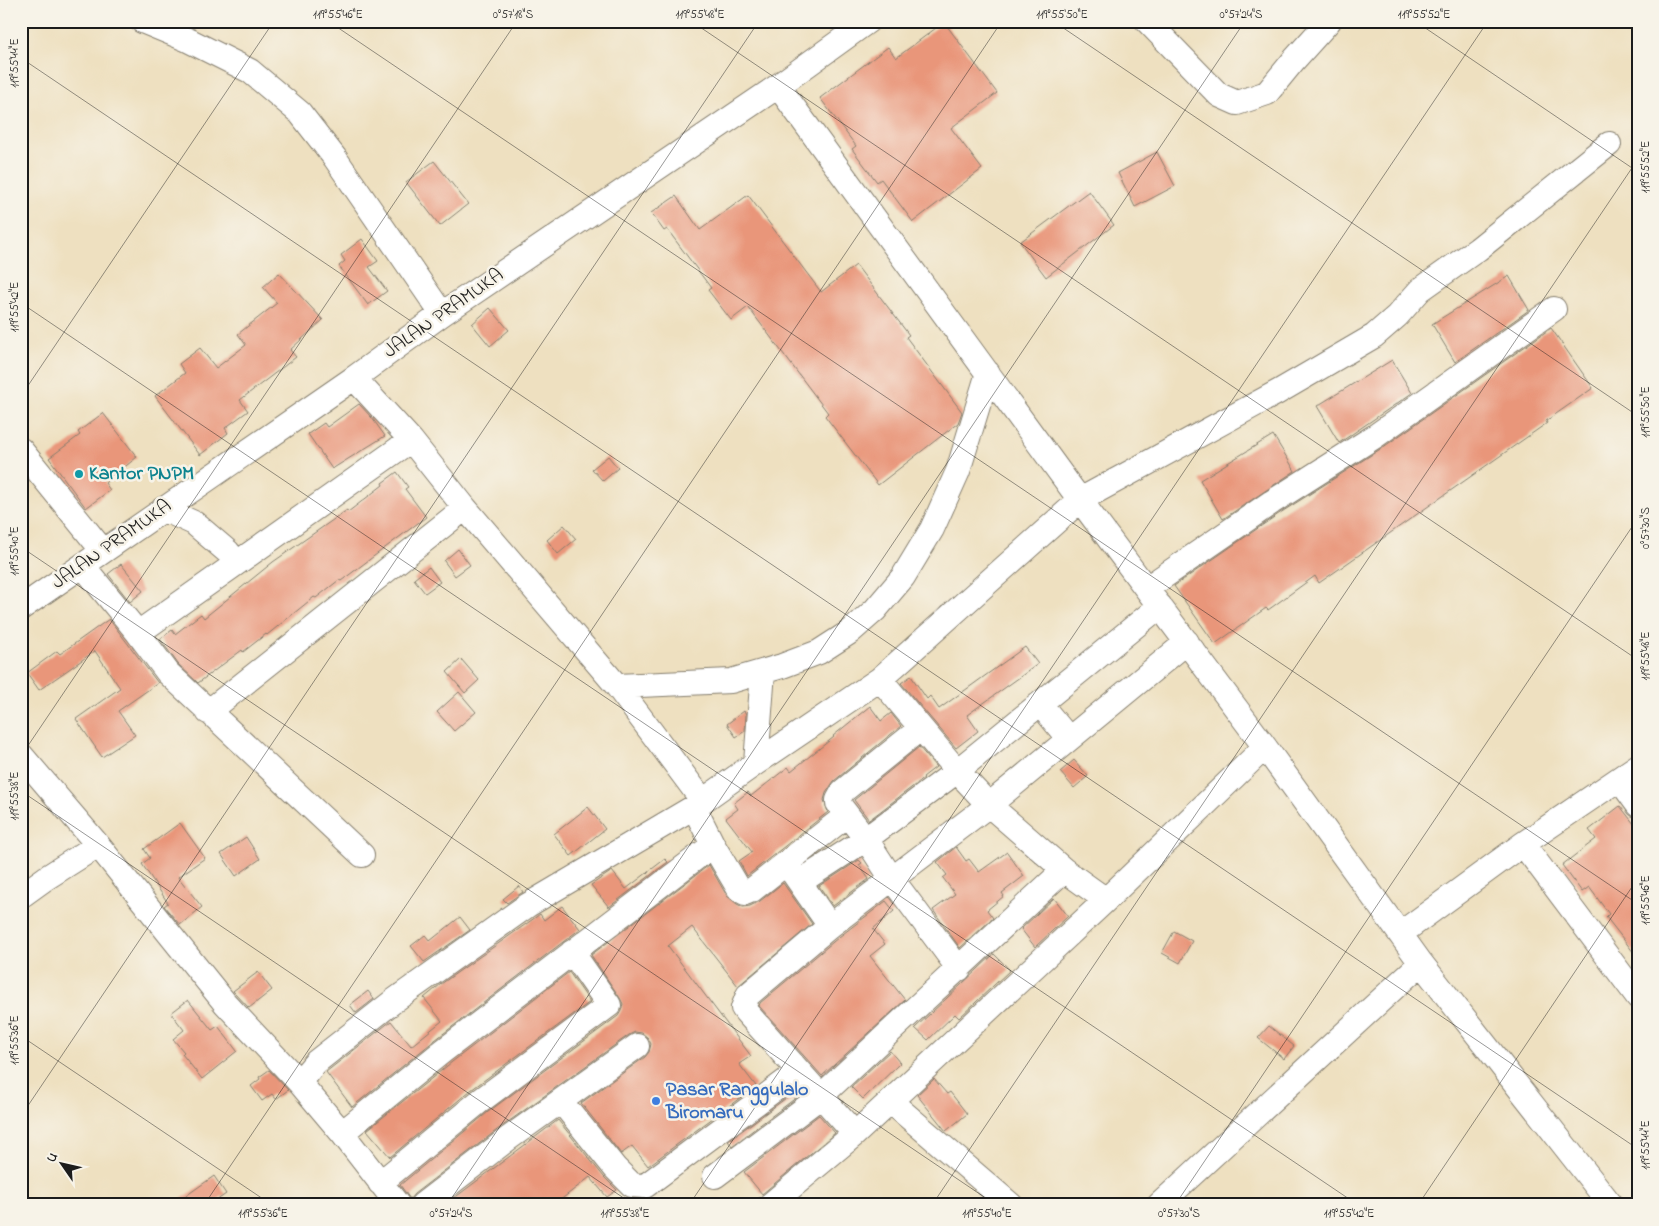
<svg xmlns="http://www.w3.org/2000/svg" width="1659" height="1226" viewBox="0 0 1659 1226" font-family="'Indie Flower',sans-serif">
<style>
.building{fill:#e9967a}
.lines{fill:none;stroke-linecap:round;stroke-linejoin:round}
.street-casing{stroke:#857e6e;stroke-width:26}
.street{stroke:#fff;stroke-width:24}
.ticks{fill:none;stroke:#1c1c1c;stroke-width:1;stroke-opacity:0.45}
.culture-dot{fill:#0f9aa8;stroke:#f7f3e8;stroke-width:2}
.shop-dot{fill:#3f7fe0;stroke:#f7f3e8;stroke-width:2}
.labels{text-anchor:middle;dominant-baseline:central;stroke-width:5;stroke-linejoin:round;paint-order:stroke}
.street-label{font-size:20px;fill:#1c1c1c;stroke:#f7f3e8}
.culture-label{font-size:20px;font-weight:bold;fill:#0d838f;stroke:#f7f3e8;text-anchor:start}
.shop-label{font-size:20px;font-weight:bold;fill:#366cbe;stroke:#f7f3e8;text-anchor:start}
.neatline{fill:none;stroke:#1c1c1c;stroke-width:2}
.ticks-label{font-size:12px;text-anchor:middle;fill:#1c1c1c}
</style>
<rect width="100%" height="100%" fill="#f7f3e8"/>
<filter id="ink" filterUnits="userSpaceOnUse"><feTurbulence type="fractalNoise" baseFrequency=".02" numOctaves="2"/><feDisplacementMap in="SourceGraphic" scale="10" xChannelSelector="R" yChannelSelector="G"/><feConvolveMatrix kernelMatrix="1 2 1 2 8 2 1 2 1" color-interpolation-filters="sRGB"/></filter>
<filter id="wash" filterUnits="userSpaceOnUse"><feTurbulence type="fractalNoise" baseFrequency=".0096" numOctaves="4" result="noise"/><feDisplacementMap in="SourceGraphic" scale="20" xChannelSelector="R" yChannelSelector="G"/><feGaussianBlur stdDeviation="1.12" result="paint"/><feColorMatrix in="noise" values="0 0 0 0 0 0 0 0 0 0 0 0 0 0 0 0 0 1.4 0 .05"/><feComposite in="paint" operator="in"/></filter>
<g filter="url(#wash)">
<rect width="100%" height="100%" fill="#eee0c0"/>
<g id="blocks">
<!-- building -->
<path class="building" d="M944,22L997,93L951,128L982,169L913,222L881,179L877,182L852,149L856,146L820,98L888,47L896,58Z
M1157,152L1175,186L1135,207L1118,173Z
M434,161L468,204L440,226L406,182Z
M1089,191L1114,225L1046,277L1020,242Z
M748,195L821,292L856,265L909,335L906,337L962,412L958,423L878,485L825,416L828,413L748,307L731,320L708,290L711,288L667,229L664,231L651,213L676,196L700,230Z
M362,239L378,261L369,267L387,291L368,305L339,266L345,261L341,255Z
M279,273L323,320L290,350L296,357L240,400L248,411L225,428L228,433L200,455L155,396L185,373L179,364L200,348L216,368L246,345L238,334L277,303L263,287Z
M1509,276L1529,310L1455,362L1432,324Z
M490,308L509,330L490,346L472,324Z
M1551,328L1593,388L1546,421L1547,423L1319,583L1315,576L1268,610L1266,608L1215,644L1174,586L1280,513L1382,448Z
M1392,360L1412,393L1339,443L1317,406Z
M359,404L372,418L385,436L332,469L308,434L324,423L327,427Z
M103,413L137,457L105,483L110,490L86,508L49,458L80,435L78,432Z
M1273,435L1295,471L1223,519L1200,480Z
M608,456L618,468L603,481L592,469Z
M397,472L408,487L405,489L426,517L341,581L339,580L316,598L314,597L267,635L266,634L243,652L242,650L198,683L178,664L160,639L172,630L175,634L201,614L204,618L273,562L347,510L348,512L383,485L382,483Z
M564,525L576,539L558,554L547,540Z
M458,549L470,565L455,576L444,561Z
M121,564L143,591L130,602L108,574Z
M429,567L440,582L425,593L414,579Z
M109,619L158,683L118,711L135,735L102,757L76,719L120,688L95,651L39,690L27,673L57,651L60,654Z
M1025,647L1038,664L967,715L978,731L956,748L901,683L911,676L927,699L930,696L939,709Z
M461,659L479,680L465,693L447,672Z
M459,692L476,712L454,731L437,712Z
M870,706L881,721L891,713L901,726L834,781L826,793L824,800L828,812L747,876L739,861L752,852L726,818L738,809L734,803L748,792L751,796L788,767L791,771L834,737L833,736Z
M744,711L746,714L745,731L736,737L727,724Z
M919,747L936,767L923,777L924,778L869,820L854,800Z
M1074,760L1088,776L1074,788L1060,772Z
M1620,806L1638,829V958L1606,917L1609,914L1589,887L1582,892L1562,865L1596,839L1589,830Z
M588,807L605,829L571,856L554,834Z
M180,823L205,858L178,877L202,907L180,925L164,906L168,903L142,864L150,858L144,849Z
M246,837L260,859L236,876L221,854Z
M956,847L966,861L969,859L979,872L1007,852L1024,876L1002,893L1004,896L987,910L993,918L960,948L933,910L955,894L943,878L947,875L937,862Z
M665,859L668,862L609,907L591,885L612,871L626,889Z
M859,860L862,863L859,865L869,879L833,906L819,886Z
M709,865L727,896L737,904L743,907L750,906L760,901L783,883L812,924L738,986L692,927L668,946L751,1056L739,1064L756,1086L648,1166L632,1146L621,1154L581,1103L645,1057L649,1052L651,1044L648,1038L642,1033L635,1032L629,1035L501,1127L414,1194L410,1199L400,1185L488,1112L618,1016L621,1011L623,1004L620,998L591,955Z
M519,886L523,892L507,903L503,899Z
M1054,898L1068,916L1035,947L1021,929Z
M886,901L894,911L873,929L885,944L870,956L905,1000L822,1076L759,1006L760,1003L839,937Z
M562,906L580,929L435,1040L352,1107L326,1072L391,1021L411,1046L442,1021L424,998L441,984L536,917L540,914L544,920Z
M460,917L470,930L424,962L411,946L425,935L430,941Z
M1174,931L1192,941L1180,963L1162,953Z
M994,954L1010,970L959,1018L955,1014L928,1040L915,1028Z
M258,972L272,990L249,1008L233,991Z
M569,972L590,1002L471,1090L390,1157L367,1130L452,1062Z
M368,991L374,999L356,1013L350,1005Z
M188,1000L212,1030L218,1026L237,1051L202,1079L182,1054L184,1052L173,1039L184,1030L171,1013Z
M1269,1026L1294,1046L1284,1059L1258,1038Z
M890,1051L900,1063L863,1099L851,1087Z
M269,1070L288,1090L276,1099L272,1094L262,1101L251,1086L260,1079L259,1077Z
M934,1079L947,1094L950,1092L967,1114L946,1131L917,1095Z
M797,1090L801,1094L732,1146L728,1141Z
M819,1115L835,1133L762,1194L744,1172Z
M558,1120L604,1177L617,1190L607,1197L590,1177L554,1205H445Z
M214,1176L226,1194L210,1205H173Z"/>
</g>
</g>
<g filter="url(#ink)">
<use href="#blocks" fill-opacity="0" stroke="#857e6e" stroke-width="1"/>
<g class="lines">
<defs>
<path id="street" d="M142,21L188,40L250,71L300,113L335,158L442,314
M1147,21L1219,95L1237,103L1267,93L1294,60L1329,21
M778,86L1080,500L1265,747L1421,963L1611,1205
M354,378L411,440L465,508L617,686L731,681L782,666L819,652L850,632L875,610L903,577L932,529L958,471L988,373
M21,450L103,551
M163,509L194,523L228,552L237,563
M83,566L138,633L168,673L362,855
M1147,588L1272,502L1374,437L1554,309
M21,608L354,378L442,314L778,86L868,21
M138,633L411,440
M617,686L703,801
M1040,704L1069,739
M208,712L465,508
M921,728L843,791L838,800V803L866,839L892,879L959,969
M21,755L98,845L225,1003L299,1082
M756,763L763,672
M1619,779L1638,805
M694,807L713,845L739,889L745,893L752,890L847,815
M1523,844L1638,997
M791,870L830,926
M1064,870L1106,900
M800,882L866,839L957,771L1160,606
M21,896L46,878L98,845
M1400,934L1523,844L1638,766
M561,1101L615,1168L632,1185L645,1186L798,1072
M890,1101L1011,1205
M342,1133L443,1051L713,845
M855,1134L746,1012L743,1008L748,995L830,926L989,805L1187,642
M715,1176L820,1097L1064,870L989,805L957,771L880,679
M380,1183L480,1101L609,1005L572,952
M398,1205L342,1133L299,1082L316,1062L395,1000L528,905L694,807L756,763L880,679L1080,500L1278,392L1374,336L1397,316L1420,290L1478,249L1609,144
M422,1205L509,1138L637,1046
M770,1205L855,1134L1106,900L1265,747
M1159,1205L1421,963"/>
</defs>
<!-- street casing -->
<use href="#street" class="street-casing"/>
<!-- street -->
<use href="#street" class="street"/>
</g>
</g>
<!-- ticks -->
<path class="ticks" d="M328,21L1638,904M691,21L1638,660M1053,21L1638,416M1415,21L1638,172M21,36L31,21M21,58L1638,1149M21,303L1358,1205M21,396L274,21M21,547L996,1205M21,756L517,21M21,791L634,1205M21,1036L272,1205M21,1116L759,21M204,1205L1002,21M447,1205L1245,21M689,1205L1488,21M932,1205L1638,159M1175,1205L1638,518M1418,1205L1638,878"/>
<!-- markers -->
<circle class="culture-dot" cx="79" cy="474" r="5"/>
<circle class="shop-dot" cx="656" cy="1101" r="5"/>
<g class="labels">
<!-- street labels -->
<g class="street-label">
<text transform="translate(444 314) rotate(-35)">JALAN PRAMUKA</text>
<text transform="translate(112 545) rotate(-35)">JALAN PRAMUKA</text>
</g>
<!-- culture labels -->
<g class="culture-label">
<text x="89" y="474">Kantor PNPM</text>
</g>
<!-- shop labels -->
<g class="shop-label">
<text x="666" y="1090">Pasar Ranggulalo<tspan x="666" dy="23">Biromaru</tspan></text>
</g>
</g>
<!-- margin -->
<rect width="1659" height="1226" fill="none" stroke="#f7f3e8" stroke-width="55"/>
<!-- north arrow -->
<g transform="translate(62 1164) rotate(304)" stroke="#f7f3e8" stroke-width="4" paint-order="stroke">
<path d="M0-4L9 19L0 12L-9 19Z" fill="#1c1c1c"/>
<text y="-8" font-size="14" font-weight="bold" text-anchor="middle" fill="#1c1c1c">U</text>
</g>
<rect x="28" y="28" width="1604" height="1170" class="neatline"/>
<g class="ticks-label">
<text x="338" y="18">119°55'46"E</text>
<text x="513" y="18">0°57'18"S</text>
<text x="700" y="18">119°55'48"E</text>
<text x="1062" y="18">119°55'50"E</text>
<text x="1241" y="18">0°57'24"S</text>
<text x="1424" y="18">119°55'52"E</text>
<text transform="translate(14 63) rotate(-90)" y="4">119°55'44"E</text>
<text transform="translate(1645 167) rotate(-90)" y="4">119°55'52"E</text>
<text transform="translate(14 307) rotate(-90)" y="4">119°55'42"E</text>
<text transform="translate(1645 412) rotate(-90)" y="4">119°55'50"E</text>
<text transform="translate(1645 528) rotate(-90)" y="4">0°57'30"S</text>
<text transform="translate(14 551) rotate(-90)" y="4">119°55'40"E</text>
<text transform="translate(1645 656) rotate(-90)" y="4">119°55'48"E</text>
<text transform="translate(14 796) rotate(-90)" y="4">119°55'38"E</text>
<text transform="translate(1645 900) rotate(-90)" y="4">119°55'46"E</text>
<text transform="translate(14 1040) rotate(-90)" y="4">119°55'36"E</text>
<text transform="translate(1645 1145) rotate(-90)" y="4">119°55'44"E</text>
<text x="263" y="1217">119°55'36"E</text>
<text x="451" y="1217">0°57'24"S</text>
<text x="625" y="1217">119°55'38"E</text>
<text x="987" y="1217">119°55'40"E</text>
<text x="1179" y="1217">0°57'30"S</text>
<text x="1349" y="1217">119°55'42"E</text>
</g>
</svg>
